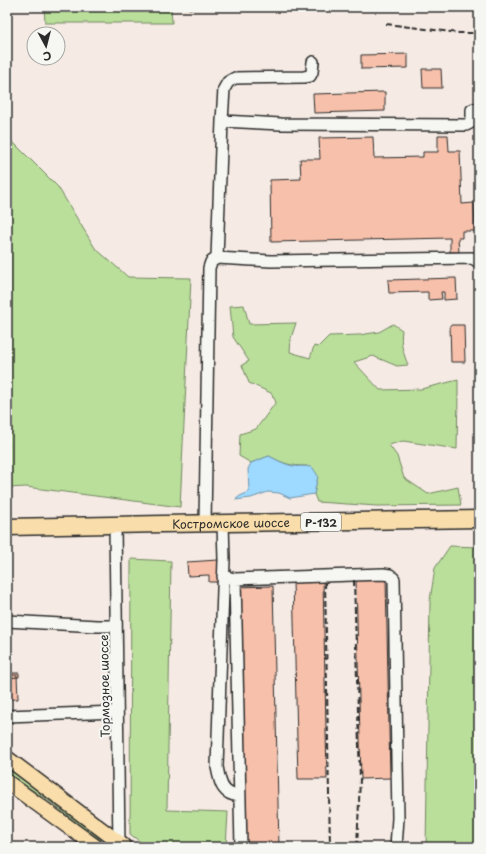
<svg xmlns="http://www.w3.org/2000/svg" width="486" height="854" viewBox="0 0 486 854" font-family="'Playpen Sans',sans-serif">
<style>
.green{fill:#badf9a;stroke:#728562}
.water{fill:#9ed9ff;stroke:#7093aa}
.building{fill:#f7c0aa;stroke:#2b2b2b}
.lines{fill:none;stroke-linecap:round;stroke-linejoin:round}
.minor-casing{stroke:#2b2b2b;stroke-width:14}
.major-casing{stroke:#2b2b2b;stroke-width:17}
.highway-casing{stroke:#2b2b2b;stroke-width:19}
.minor{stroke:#f6f6f2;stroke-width:11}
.major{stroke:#f9deab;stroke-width:14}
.highway{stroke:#f9deab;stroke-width:16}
.rail{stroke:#2b2b2b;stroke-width:2;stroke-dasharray:6 3;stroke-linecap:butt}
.labels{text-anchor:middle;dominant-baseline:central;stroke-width:4;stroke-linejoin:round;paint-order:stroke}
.shield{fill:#f6f6f2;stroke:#686867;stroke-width:1}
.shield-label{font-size:11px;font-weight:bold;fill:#2b2b2b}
.street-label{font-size:12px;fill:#2b2b2b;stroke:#f6f6f2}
</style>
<rect width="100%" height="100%" fill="#f6ebe4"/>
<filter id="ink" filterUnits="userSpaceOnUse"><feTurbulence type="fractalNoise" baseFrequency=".025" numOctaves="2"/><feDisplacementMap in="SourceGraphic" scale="8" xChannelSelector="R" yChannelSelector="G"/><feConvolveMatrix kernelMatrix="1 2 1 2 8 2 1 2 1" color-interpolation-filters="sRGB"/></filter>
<g filter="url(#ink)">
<!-- green -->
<path class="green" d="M44,7H171L172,23H45Z
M188,7H348L189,9Z
M7,136L58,187L95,248L128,277L191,278L180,507L26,487L7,488V446L10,445L7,443Z
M244,305L249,324L296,323L291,338L290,352L310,358L314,346L318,347L329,336L359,335L379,332L393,324L402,330C400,344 403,352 408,365L397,366L373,356L354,362L380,390L421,389L458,380V394L457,449L403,441L389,445L397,456L404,478L428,494L458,487L461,505L377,506L317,502L314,494L318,476L307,466C291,466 284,464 269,456L251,463L239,456L240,434L256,429L276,402L271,393L249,383L242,365L249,361L233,337L230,306Z
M450,546L479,547V847H426L430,600L435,568Z
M131,559L171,561L167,810L228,812L226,847H147L130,834Z
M7,766L102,838L101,840C81,827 64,812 46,799C33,790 20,782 7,773Z"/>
<!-- water -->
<path class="water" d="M269,456C277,460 284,464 293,466C300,467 306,465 313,468L318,476L314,494L290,498L279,493L268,492L251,498L235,500L240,496L249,492L248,469L251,463Z"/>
<!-- building -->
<path class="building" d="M408,54V68L361,69V55Z
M422,69H441L442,88H423Z
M385,92V111L314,113L313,94Z
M438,135H448L449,151H460L462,204L474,203L475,231H462V238H458L459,252H450V238L271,242L270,180L301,179L300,159H320L319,138L373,137L374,158L423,157V152H438Z
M456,278L457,299L444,300V292H441L442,299L428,300V292L389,293L388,280Z
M450,325H464L465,362H451Z
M218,560L219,582H209V575L188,576L187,562Z
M386,579L390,778L361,779L356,580Z
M323,580L327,779H298L293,581Z
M273,586L279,847H242L237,587Z
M7,673H19V677L7,678Z
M9,675H17L18,699H9Z"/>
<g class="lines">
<defs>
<path id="minor" d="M313,62L312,72L310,76L304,77L235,78L228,82L224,89L222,121L281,124L466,125L470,123L472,121V110L474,109H479
M217,258L222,121
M223,523L224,560L217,767C220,783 222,795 240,796
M205,524L209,268L211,262L217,258L271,261L472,258L479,262
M115,525L119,847
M223,576L235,579L383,574L390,575L394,579L398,818L396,847
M235,579L241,847
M7,621L97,626H116
M7,716L117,712"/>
<path id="major" d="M7,758L125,847
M7,782L96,847"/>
<g id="highway">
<path id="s1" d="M7,527L163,524L479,519"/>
</g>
</defs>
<!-- minor casing -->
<use href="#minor" class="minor-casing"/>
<!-- major casing -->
<use href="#major" class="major-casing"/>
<!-- highway casing -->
<use href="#highway" class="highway-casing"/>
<!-- minor -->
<use href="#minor" class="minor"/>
<!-- major -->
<use href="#major" class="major"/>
<!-- highway -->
<use href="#highway" class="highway"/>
<!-- rail -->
<path class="rail" d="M386,24L459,33H479
M354,580L360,779L357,847
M325,582L330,847"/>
</g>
</g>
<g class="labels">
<!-- shield labels -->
<rect class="shield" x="301" y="513" width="40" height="18" rx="3"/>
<g class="shield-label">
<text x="321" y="522">Р-132</text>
</g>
<!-- street labels -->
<g class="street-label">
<text stroke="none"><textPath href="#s1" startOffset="224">Костромское шоссе</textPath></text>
<text transform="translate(104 686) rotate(-91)">Тормозное шоссе</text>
</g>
</g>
<!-- margin -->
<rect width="486" height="854" fill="none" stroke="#f6f6f2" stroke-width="24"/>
<rect x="12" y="12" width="462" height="830" fill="none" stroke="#2b2b2b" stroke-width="1.5" filter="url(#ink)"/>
<!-- north arrow -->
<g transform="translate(46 46) rotate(173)"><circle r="19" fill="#f6f6f2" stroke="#a5a5a2"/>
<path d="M0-3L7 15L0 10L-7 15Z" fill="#2b2b2b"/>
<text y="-6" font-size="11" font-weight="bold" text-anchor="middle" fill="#2b2b2b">С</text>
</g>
</svg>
